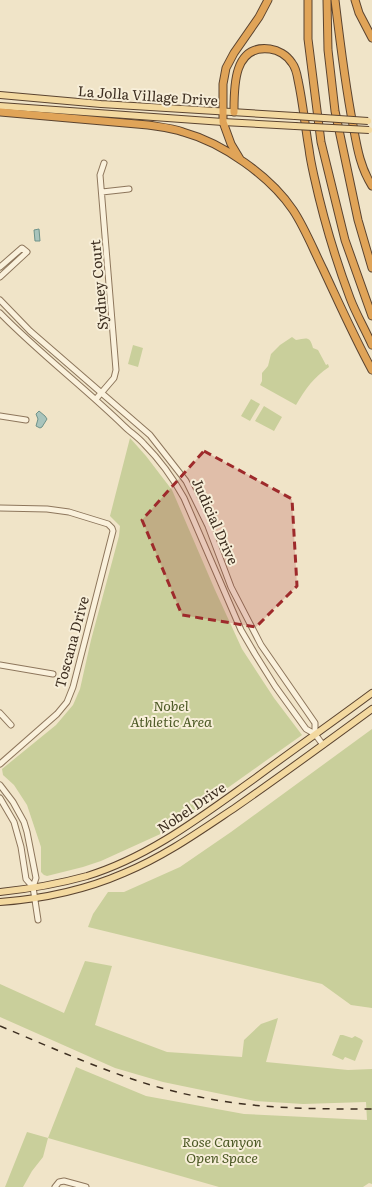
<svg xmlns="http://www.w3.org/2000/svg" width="372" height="1187" viewBox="0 0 372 1187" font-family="Literata,serif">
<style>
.green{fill:#c9cf9b}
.water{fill:#a9c4bc;stroke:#6f938a}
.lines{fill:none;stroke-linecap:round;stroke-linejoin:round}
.minor-casing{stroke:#8d765c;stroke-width:7}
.major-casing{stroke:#5b4430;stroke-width:8}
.highway-casing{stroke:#5b4430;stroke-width:9}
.minor{stroke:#faf1dc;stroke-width:5}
.major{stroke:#f3d9a0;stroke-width:6}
.highway{stroke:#e0a458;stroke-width:7}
.rail{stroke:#3d2e20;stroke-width:1.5;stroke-dasharray:7 7;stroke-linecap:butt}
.major-bridge-casing{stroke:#5b4430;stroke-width:8;stroke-linecap:butt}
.major-bridge{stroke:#f3d9a0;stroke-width:6}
.marked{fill:#9e2a2b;fill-opacity:0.2;stroke:#9e2a2b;stroke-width:3;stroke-dasharray:8 5;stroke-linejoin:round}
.labels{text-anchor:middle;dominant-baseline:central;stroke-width:4;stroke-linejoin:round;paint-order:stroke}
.street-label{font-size:14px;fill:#3d2e20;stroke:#f7eed8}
.park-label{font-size:14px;font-style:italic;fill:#4d5a26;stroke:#f7eed8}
</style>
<rect width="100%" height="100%" fill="#f0e4c8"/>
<!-- green -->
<path class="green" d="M292,337L296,340C307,338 310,336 313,348L318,350L326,365L328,364L329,367C313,378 306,388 296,405L260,385L262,381V373L268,366L271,354L280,345Z
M133,345L143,348L138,367L128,364Z
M251,399L260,404L250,421L241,416Z
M264,406L282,417L274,431L255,421Z
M130,438L146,456L172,490L215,590L242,649L274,698L302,735L167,831L101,861L83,867L47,876L44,875L41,872V847L27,805L14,785L3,775L2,769L56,725L73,705L80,689L91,640L119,536L120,526L110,516Z
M372,729V1008L351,1005L322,984L88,927L93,914L108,892H124L180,867L231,832Z
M85,961L112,966L95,1025L167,1052L242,1057L244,1040L261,1024L278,1018L266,1062L348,1070L372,1069V1184L369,1183L363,1187H219L48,1138L43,1157L32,1171L23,1187H5L27,1132L48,1138L76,1067L146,1096L244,1114L367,1120L366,1102L303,1104L255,1101L163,1082L115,1068L0,1017V984L64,1013Z
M340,1035H343L352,1038L355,1036L361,1039L363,1041L355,1061L345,1057L343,1060L332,1055Z"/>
<!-- water -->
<path class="water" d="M39,229L40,241H35L34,230Z
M39,411L45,416L47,419L42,427L40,428L36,426L38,419L36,414Z"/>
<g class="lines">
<defs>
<path id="minor" d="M102,192L129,189
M0,267L22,248L27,252L0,277
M0,300L30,331L150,435L186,481L208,526L231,587L261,645L315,723V734
M0,313C39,353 84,387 124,426C130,432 138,437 144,444C160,460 173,478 184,498L241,630L255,654L275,686L306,729L315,734L323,745
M96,399L114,378L116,370L100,175L104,163
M0,416L26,420
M0,508L47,509L69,512L108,524L112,528L113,531L73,687L67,702L57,714L0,764
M0,665L53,674
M0,713L11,725
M0,785L13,802L24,822L27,832L36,878L33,887L38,920
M0,798L14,822L21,847L26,879L33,887
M55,1187L59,1182L64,1181L86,1187"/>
<path id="major" d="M0,95L101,104L295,116
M0,106L223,122L295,126
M0,892C29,889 58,884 87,876C149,857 202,816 254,779C293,750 333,722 372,693
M0,902C42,899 85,890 124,873C165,856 200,831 236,807C282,775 327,742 372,709"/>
<path id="highway" d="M308,0V39L321,142L345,240L372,316
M327,0L328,50L335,111L358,220L372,268
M335,0C340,42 345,84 353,125C357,147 360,167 372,186
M355,0L359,13L372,38
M0,112L148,125C160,127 172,128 183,132C223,143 270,176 293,210C305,228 313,249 323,269C339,303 354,337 372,370
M234,112C234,88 233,44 270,49C278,50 287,55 292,63C296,68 297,74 298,80C303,103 305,126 309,149C310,158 312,167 314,176C323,217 335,258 350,298C356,314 365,329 372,345
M240,159L231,144L223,122V84L226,68L234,53L259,17L268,0"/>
</defs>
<!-- minor casing -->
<use href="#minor" class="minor-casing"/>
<!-- major casing -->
<use href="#major" class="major-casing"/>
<!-- highway casing -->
<use href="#highway" class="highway-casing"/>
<!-- minor -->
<use href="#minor" class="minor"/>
<!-- major -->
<use href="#major" class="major"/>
<!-- highway -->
<use href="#highway" class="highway"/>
<!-- rail -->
<path class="rail" d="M0,1026C65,1053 130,1084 200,1097C257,1109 314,1109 372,1109"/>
<defs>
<path id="major-bridge" d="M295,116L368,121
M295,126L369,130"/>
</defs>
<!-- major-bridge casing -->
<use href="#major-bridge" class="major-bridge-casing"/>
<!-- major-bridge -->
<use href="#major-bridge" class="major-bridge"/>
</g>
<!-- marked area -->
<path class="marked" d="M204,451L292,499L297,586L256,627L182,615L142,520Z"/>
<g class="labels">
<!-- street labels -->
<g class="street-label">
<text transform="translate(148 95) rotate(4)">La Jolla Village Drive</text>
<text transform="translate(98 285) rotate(-95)">Sydney Court</text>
<text transform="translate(216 521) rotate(66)">Judicial Drive</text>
<text transform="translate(71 642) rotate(-75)">Toscana Drive</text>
<text transform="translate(191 807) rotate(-34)">Nobel Drive</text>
</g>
<!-- park labels -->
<g class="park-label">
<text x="171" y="705">Nobel<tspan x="171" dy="16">Athletic Area</tspan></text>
<text x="222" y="1141">Rose Canyon<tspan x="222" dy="16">Open Space</tspan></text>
</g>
</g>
</svg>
